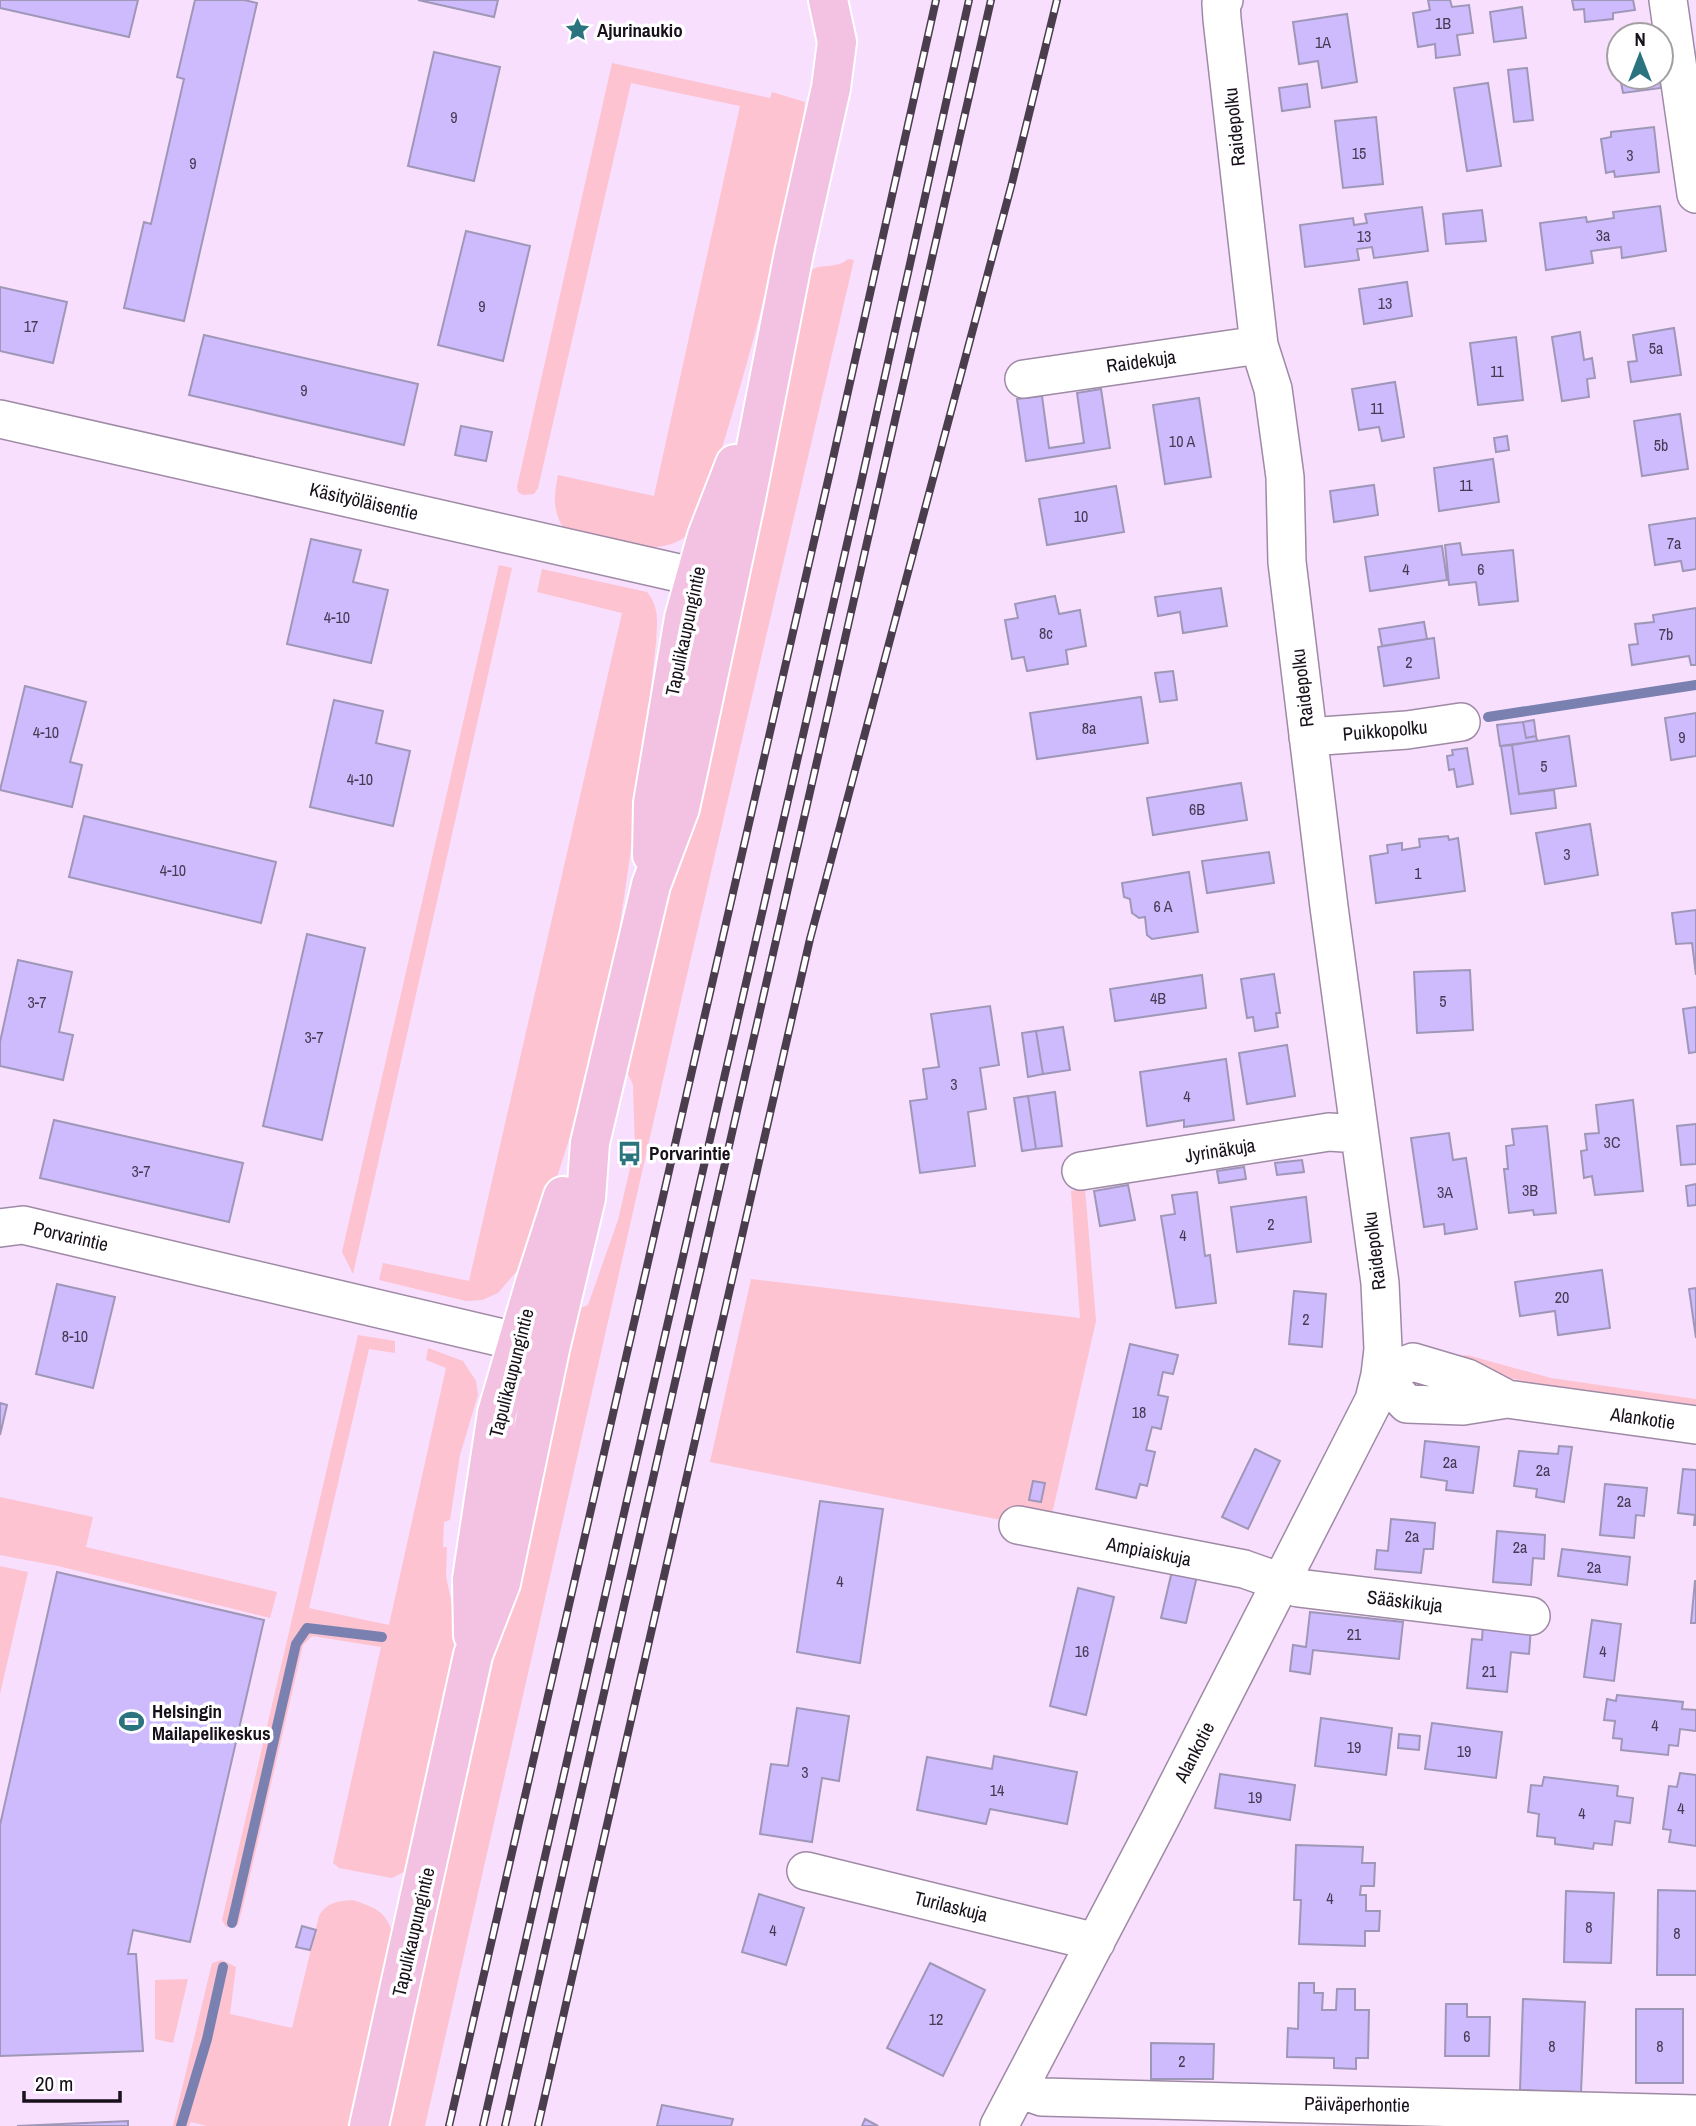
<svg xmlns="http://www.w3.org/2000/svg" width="1696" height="2126" viewBox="0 0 1696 2126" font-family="'Archivo Narrow',sans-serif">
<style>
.green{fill:#fdc3d1}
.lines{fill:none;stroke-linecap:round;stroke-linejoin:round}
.stream{stroke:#7a81b1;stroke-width:10}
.building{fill:#cebbfe;stroke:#9f97b7;stroke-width:2}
.minor-casing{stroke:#9f8aa5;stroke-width:40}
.major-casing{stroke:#fff;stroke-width:42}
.minor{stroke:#fff;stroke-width:37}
.major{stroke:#f3c1e2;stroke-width:38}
.rail-casing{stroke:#4a3e4d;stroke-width:8}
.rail{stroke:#fff;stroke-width:5;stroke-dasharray:16;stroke-linecap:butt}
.labels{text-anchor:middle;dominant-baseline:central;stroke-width:7;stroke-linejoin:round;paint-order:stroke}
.number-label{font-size:16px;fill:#463b53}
.poi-label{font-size:19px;font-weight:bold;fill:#18101a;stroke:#fff;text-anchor:start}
.street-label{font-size:19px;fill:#18101a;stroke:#fff}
</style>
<rect width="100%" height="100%" fill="#f7dffd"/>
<!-- green -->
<path class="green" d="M612,63L770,98L772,92L805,102C801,136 793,169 786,201C770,281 749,359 725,438C718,460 701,528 682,539C650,559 599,537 564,529C552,510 554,496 558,475L654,496L740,106L631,83L538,488L534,494L523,495L518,492L517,487Z
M848,259L854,260L683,992L425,2126H388L530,1500L576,1310L588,1305L618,1220L635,1147L633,1085L628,1074L632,1041L807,275C818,260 835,271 848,259Z
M499,565L512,568L353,1274L342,1252Z
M542,569L647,592C660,608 657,623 656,643L637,809L619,931L580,1104L548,1206L522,1269L516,1272L498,1293L482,1300L466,1301L379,1280L383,1263L469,1281L622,613L537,592Z
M1085,1188L1096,1321L1052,1514L1001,1520L710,1462L751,1279L1080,1318L1071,1191Z
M358,1335L395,1341V1353L369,1349L309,1608L389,1625L446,1368L426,1360L428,1348L463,1361L476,1381L478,1395L460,1455L450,1520L444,1522L443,1547H447L446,1576L452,1605L457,1608L458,1638L410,1869L392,1878L339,1868L333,1863L381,1647L312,1636L303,1645L243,1906L238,1925L226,1927L222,1920Z
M1467,1355L1551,1378L1696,1399V1409C1613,1397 1536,1389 1456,1363L1461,1356Z
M0,1497L93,1517L86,1547L277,1592L270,1618L58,1566L0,1555Z
M0,1566L28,1572L0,1694Z
M353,1900C378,1909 386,1911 394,1937L352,2126H207L191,2122L189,2126H173L212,1963L222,1960L236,1967L230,2014L292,2028L319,1916C327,1902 338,1901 353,1900Z
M188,1979L173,2043L155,2039V1980Z"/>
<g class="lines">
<!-- stream -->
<path class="stream" d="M1488,717L1696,685
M232,1923L296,1644L307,1628L382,1637
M181,2126L207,2039L223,1967"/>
</g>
<!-- building -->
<path class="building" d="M0,0H138L129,37L0,8Z
M195,0H244L257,3L184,321L124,308L144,222L151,224L184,79L177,77Z
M418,0H498L494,17Z
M1428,0H1450L1452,7L1469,5L1473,33L1457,35L1460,55L1436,58L1435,44L1418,47L1413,13L1430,10Z
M1572,0H1633L1635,10L1613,13V19L1585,22L1584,9L1574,10Z
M1522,7L1526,38L1494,42L1490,12Z
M1347,14L1357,82L1322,88L1318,61L1299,64L1293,22Z
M434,52L500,67L474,181L408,166Z
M1527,68L1533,120L1514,122L1508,70Z
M1620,77H1660L1661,88L1623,93Z
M1488,83L1501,166L1467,171L1454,88Z
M1307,84L1310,107L1282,111L1279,88Z
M1376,117L1383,184L1343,188L1335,121Z
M1654,127L1659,172L1615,177L1614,171L1606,173L1601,139L1611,137V132Z
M1660,206L1666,251L1622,258L1621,247L1591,251L1593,263L1546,270L1540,223L1586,217L1587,222L1614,218L1613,212Z
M1422,207L1428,251L1374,258L1372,247L1357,249L1359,260L1305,267L1300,225L1353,218L1354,225L1367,223L1365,214Z
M1482,210L1486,241L1446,244L1443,214Z
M466,231L530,246L503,361L438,345Z
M1407,282L1412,316L1364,324L1359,289Z
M0,287L67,302L53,363L0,351Z
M1674,328L1681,375L1631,382L1628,362L1637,361L1633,335Z
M1580,332L1584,360L1592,358L1595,378L1587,379L1589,397L1562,401L1552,337Z
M204,335L418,384L404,445L189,395Z
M1516,337L1523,400L1478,405L1470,343Z
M1395,382L1404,437L1382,441L1379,427L1359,430L1352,389Z
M1101,389L1110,448L1026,461L1017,399L1042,396L1049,448L1084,443L1077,393Z
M1199,398L1211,477L1165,484L1153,405Z
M1680,414L1688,469L1642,476L1634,421Z
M461,426L492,432L486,461L455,455Z
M1507,436L1509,450L1496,452L1494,438Z
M1493,459L1499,502L1439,511L1434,468Z
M1374,485L1378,515L1334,522L1330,491Z
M1116,486L1124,532L1047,545L1039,499Z
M1696,518V569L1683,571L1681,561L1655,565L1649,525Z
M311,539L361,550L353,582L388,590L371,663L287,644Z
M1460,543L1462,555L1513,550L1518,601L1479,605L1476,582L1449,585L1445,545Z
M1442,546L1447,580L1370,591L1365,557Z
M1221,588L1227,626L1183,633L1180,612L1158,616L1155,597Z
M1055,596L1059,614L1080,610L1086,646L1066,650L1068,664L1027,671L1024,657L1012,659L1005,620L1018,618L1015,604Z
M1696,608V665H1691L1689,656L1632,665L1629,645L1638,644L1635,624L1654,622L1653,615Z
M1424,622L1427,639L1382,646L1379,629Z
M1434,638L1439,678L1384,686L1378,647Z
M1173,671L1177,700L1160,702L1155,673Z
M25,686L86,702L70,762L82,765L72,807L0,790Z
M1141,697L1148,743L1037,759L1030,713Z
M334,700L383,711L376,743L410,751L393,826L310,807Z
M1696,713V756L1671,760L1665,718Z
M1534,720L1536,736L1526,738L1523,722Z
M1523,722L1526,738L1536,736L1537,741L1500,746L1497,725Z
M1569,736L1576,786L1519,794L1512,745Z
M1512,745L1519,794L1554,790L1556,808L1511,814L1501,746Z
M1467,748L1473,784L1457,787L1454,769L1449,770L1447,756L1453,755L1452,750Z
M1241,783L1247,820L1153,835L1147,798Z
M84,816L276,862L261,923L69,877Z
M1590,824L1598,875L1545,884L1536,833Z
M1448,836L1449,840L1458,838L1465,891L1376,903L1370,856L1388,853L1387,845L1402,843V850L1420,847L1419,839Z
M1269,852L1274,883L1207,893L1202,861Z
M1189,872L1198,932L1152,939L1147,935L1145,917L1139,918L1132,913L1130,899L1124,897L1122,883Z
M1696,910V975L1692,943L1676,944L1672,913Z
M307,934L365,948L322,1140L263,1126Z
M18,960L72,972L59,1032L73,1035L63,1080L0,1066V1042Z
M1470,970L1473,1030L1417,1033L1414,972Z
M1274,974L1280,1013H1276L1278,1027L1255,1031L1253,1017L1247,1018L1241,979Z
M1202,975L1206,1008L1115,1021L1110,989Z
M990,1006L999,1065L980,1068L986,1109L968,1112L975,1166L920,1173L910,1101L927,1099L923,1069L939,1067L931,1014Z
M1696,1007V1052L1689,1053L1683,1009Z
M1063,1027L1070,1070L1043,1074L1036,1031Z
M1036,1031L1043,1074L1028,1077L1022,1033Z
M1287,1045L1295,1096L1247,1104L1239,1053Z
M1226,1059L1234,1120L1184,1127V1120L1147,1126L1140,1072Z
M1055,1092L1062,1146L1036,1149L1028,1096Z
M1028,1096L1036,1149L1022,1151L1014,1098Z
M1633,1100L1643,1191L1595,1195L1592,1176L1584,1178L1581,1151L1587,1150L1585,1134L1599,1133L1596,1105Z
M54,1120L243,1163L229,1222L40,1178Z
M1696,1124V1164L1681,1165L1677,1126Z
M1547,1126L1556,1213L1534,1215L1533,1210L1509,1213L1504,1169H1508L1506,1146L1514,1145L1512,1129Z
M1449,1133L1453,1160L1466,1158L1477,1229L1445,1234L1444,1224L1424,1227L1411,1138Z
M1302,1160L1304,1172L1277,1175L1275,1163Z
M1244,1167L1246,1179L1219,1183L1217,1171Z
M1696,1184V1205L1688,1206L1686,1186Z
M1128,1185L1135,1220L1100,1226L1094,1191Z
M1197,1192L1205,1256L1210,1255L1216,1303L1176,1308L1161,1216L1175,1214L1172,1195Z
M1306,1197L1311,1242L1237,1252L1231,1207Z
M1602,1270L1610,1328L1558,1335L1555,1311L1520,1316L1515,1282Z
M57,1284L115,1297L93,1388L36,1374Z
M1696,1288V1338L1689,1289Z
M1294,1291L1326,1294L1322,1347L1289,1344Z
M1130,1344L1178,1355L1173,1374L1163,1372L1158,1395L1168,1397L1161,1429L1152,1427L1146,1450L1155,1452L1147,1486L1140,1484L1136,1498L1096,1489Z
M0,1403L7,1405L0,1435Z
M1425,1441L1479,1447L1473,1493L1446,1490L1447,1481L1421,1477Z
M1559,1446L1572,1447L1564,1502L1536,1497L1537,1489L1514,1486L1519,1451L1558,1454Z
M1255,1449L1280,1461L1248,1529L1222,1517Z
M1683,1469L1696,1470V1525H1694L1695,1515L1678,1513Z
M1033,1481L1045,1483L1041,1502L1029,1500Z
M1605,1484L1647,1488L1644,1516L1636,1515L1634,1538L1600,1535Z
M820,1501L883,1509L860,1663L797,1652Z
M1391,1519L1435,1523L1433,1549H1424L1421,1573L1375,1569L1377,1550L1388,1551Z
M1497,1531L1545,1535L1544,1559L1533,1558L1531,1585L1493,1582Z
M1562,1549L1630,1557L1627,1585L1558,1576Z
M1172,1571L1197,1576L1186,1623L1161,1618Z
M57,1572L264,1620L190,1942L133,1930L128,1954H136L143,2051L0,2056V1825Z
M1695,1581H1696V1623H1691Z
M1078,1588L1114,1597L1086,1715L1050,1706Z
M1310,1612L1403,1622L1399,1659L1313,1650L1310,1674L1290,1671L1293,1645L1306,1647Z
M1592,1620L1621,1624L1614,1681L1584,1677Z
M1483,1623L1531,1628L1529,1654L1511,1652L1507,1692L1467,1688L1472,1639L1482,1640Z
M1617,1695L1683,1702L1682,1709L1696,1710V1731L1680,1729L1678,1746L1669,1745L1668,1755L1621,1750L1622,1739L1613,1738L1615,1721L1604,1720L1607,1699L1616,1701Z
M797,1708L849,1716L839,1781L822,1778L812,1842L760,1834L771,1764L788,1766Z
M1321,1718L1392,1728L1386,1775L1315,1766Z
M1432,1723L1502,1732L1496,1778L1425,1769Z
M1399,1734L1420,1736L1419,1750L1398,1748Z
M994,1756L1077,1772L1067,1824L990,1809L986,1824L917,1810L927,1757L992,1769Z
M1680,1773L1696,1775V1846L1669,1842L1671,1830L1663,1829L1669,1786L1677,1787Z
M1220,1774L1295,1785L1290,1820L1215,1808Z
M1544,1777L1618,1786L1617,1796L1633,1798L1630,1823L1615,1821L1612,1845L1594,1843L1593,1849L1555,1844V1838L1537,1836L1539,1814L1528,1812L1531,1785L1542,1786Z
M1296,1845L1363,1847L1362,1863H1375L1374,1886H1361L1360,1895H1366V1911H1380L1379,1931H1365V1946L1299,1944L1301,1900H1294Z
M1658,1890L1696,1891V1975H1657Z
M1566,1891L1614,1893L1611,1963L1564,1962Z
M759,1894L804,1908L786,1965L742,1952Z
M302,1926L316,1930L310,1950L296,1947Z
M930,1963L985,1990L943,2076L887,2048Z
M1299,1983H1314V1993H1323L1322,2010H1336L1337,1989H1355V2010H1369L1368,2058H1356V2069L1334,2068V2058L1287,2057L1288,2028L1298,2029Z
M1523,1999L1585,2002L1581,2092L1520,2090Z
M1446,2004H1467V2017H1490L1489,2056H1445Z
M1636,2009H1683V2083H1636Z
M1151,2043L1214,2044L1213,2079H1151Z
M662,2105L733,2119L731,2126H657Z
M865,2119L878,2126H862Z
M128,2121V2126H17Z"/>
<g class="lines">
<defs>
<path id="minor" d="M1668,0L1696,194
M1024,379L1259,345
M0,419L727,584
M1308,737L1407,730L1461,722
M1081,1171L1329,1132L1359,1134
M0,1228L23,1225L549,1349
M1380,1375L1407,1404L1463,1406L1507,1399L1696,1425
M1380,1375L1413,1362L1467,1378L1507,1399
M1018,1525L1244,1569L1298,1588L1531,1616
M806,1871L1096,1942
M1019,2089L1042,2097L1696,2114
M999,2126L1161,1817L1374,1400L1380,1375L1383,1349L1380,1283L1329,907L1287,562L1285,477L1273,389L1259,345L1222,19L1221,3L1224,0"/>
<path id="major" d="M652,855L653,803L684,618L707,536L735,464
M473,1635L472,1579L497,1413L534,1286L563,1196
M369,2126L473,1655L501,1583L550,1349L586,1198L590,1143L651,885L680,808L690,762L746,498L794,253L831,88L837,42L828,0"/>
</defs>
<!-- minor casing -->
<use href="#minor" class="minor-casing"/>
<!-- major casing -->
<use href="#major" class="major-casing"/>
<!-- minor -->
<use href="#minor" class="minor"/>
<!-- major -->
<use href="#major" class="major"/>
<defs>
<path id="rail" d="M449,2126L829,476L936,0
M483,2126L861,483L969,0
M505,2126L991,0
M538,2126L810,939L1012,183L1057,0"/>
</defs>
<!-- rail casing -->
<use href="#rail" class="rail-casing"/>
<!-- rail -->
<use href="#rail" class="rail"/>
</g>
<!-- icons -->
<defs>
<symbol id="sight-bare" viewBox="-9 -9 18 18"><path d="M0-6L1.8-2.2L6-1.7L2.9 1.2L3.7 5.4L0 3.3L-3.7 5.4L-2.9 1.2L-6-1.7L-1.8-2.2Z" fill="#2b737e" stroke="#fff" stroke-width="2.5" paint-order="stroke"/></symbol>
<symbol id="bus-bare" viewBox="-9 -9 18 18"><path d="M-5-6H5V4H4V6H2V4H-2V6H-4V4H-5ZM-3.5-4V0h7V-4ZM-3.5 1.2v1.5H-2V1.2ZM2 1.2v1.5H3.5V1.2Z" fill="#2b737e" stroke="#fff" stroke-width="2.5" paint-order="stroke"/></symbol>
<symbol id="stadium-bare" viewBox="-9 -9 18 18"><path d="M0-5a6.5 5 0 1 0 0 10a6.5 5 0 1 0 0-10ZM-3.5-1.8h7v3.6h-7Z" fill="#2b737e" stroke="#fff" stroke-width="2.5" paint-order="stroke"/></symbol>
</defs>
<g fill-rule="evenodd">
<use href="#sight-bare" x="560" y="12" width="35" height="35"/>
<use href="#bus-bare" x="612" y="1136" width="35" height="35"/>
<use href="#stadium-bare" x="114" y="1704" width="35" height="35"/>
</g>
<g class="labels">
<!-- number labels -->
<g class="number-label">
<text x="1443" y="23">1B</text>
<text x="1323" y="42">1A</text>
<text x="454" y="117">9</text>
<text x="1359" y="153">15</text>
<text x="1630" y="155">3</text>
<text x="193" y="163">9</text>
<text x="1603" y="235">3a</text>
<text x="1364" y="236">13</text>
<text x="1385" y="303">13</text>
<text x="482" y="306">9</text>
<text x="31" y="326">17</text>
<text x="1656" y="348">5a</text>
<text x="1497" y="371">11</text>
<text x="304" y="390">9</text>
<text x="1377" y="408">11</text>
<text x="1182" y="441">10 A</text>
<text x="1661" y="445">5b</text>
<text x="1466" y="485">11</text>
<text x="1081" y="516">10</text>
<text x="1674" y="543">7a</text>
<text x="1406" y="569">4</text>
<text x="1481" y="569">6</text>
<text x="337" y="617">4-10</text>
<text x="1046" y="633">8c</text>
<text x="1666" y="634">7b</text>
<text x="1409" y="662">2</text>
<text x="1089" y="728">8a</text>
<text x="46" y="732">4-10</text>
<text x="1682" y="737">9</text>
<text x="1544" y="766">5</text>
<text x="360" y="779">4-10</text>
<text x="1197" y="809">6B</text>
<text x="1567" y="854">3</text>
<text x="173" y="870">4-10</text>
<text x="1418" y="873">1</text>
<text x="1163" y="906">6 A</text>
<text x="1158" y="998">4B</text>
<text x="1443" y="1001">5</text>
<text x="37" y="1002">3-7</text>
<text x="314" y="1037">3-7</text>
<text x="954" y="1084">3</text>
<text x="1187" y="1096">4</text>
<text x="1612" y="1142">3C</text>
<text x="141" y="1171">3-7</text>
<text x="1530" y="1190">3B</text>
<text x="1445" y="1192">3A</text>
<text x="1271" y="1224">2</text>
<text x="1183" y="1235">4</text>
<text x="1562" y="1297">20</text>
<text x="1306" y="1319">2</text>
<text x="75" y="1336">8-10</text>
<text x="1139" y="1412">18</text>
<text x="1450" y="1462">2a</text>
<text x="1543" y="1470">2a</text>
<text x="1624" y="1501">2a</text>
<text x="1412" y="1536">2a</text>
<text x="1520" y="1547">2a</text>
<text x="1594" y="1567">2a</text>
<text x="840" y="1581">4</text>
<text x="1354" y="1634">21</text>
<text x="1082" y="1651">16</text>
<text x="1603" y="1651">4</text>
<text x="1489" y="1671">21</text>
<text x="1655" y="1725">4</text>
<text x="1354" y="1747">19</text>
<text x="1464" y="1751">19</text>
<text x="805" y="1772">3</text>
<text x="997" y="1790">14</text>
<text x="1255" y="1797">19</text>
<text x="1681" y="1808">4</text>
<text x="1582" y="1813">4</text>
<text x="1330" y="1898">4</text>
<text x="1589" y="1927">8</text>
<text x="773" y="1930">4</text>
<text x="1677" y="1933">8</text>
<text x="936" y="2019">12</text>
<text x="1467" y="2036">6</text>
<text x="1552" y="2046">8</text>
<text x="1660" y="2046">8</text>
<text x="1182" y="2061">2</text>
</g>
<!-- poi labels -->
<g class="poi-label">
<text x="597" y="30">Ajurinaukio</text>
<text x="649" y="1153">Porvarintie</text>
<text x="152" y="1711">Helsingin<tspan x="152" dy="22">Mailapelikeskus</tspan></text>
</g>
<!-- street labels -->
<g class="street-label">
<text transform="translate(1234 127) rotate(-96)">Raidepolku</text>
<text transform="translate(1141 361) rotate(-8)">Raidekuja</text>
<text transform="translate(364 501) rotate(13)">Käsityöläisentie</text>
<text transform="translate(685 631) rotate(-78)">Tapulikaupungintie</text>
<text transform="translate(1302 688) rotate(-97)">Raidepolku</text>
<text transform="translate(1385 730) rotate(-5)">Puikkopolku</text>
<text transform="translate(1220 1150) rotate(-9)">Jyrinäkuja</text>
<text transform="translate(71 1236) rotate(13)">Porvarintie</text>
<text transform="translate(1374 1251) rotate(-97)">Raidepolku</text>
<text transform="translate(511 1373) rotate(-76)">Tapulikaupungintie</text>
<text transform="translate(1643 1418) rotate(8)">Alankotie</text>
<text transform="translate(1149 1551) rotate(11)">Ampiaiskuja</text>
<text transform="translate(1405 1601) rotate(7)">Sääskikuja</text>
<text transform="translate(1194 1752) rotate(-63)">Alankotie</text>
<text transform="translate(951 1906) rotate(14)">Turilaskuja</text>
<text transform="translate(413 1932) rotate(-77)">Tapulikaupungintie</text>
<text transform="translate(1357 2104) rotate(1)">Päiväperhontie</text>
</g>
</g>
<!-- north arrow -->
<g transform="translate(1640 56)"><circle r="33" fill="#ffffff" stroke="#a39fa3" stroke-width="2"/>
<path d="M0-5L12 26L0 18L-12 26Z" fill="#2b737e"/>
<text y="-10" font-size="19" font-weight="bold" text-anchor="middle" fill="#18101a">N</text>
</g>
<!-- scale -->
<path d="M24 2091v10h96v-10" fill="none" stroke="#18101a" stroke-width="3.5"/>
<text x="35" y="2091" font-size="21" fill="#18101a" stroke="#ffffff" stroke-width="5" paint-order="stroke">20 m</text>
</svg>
